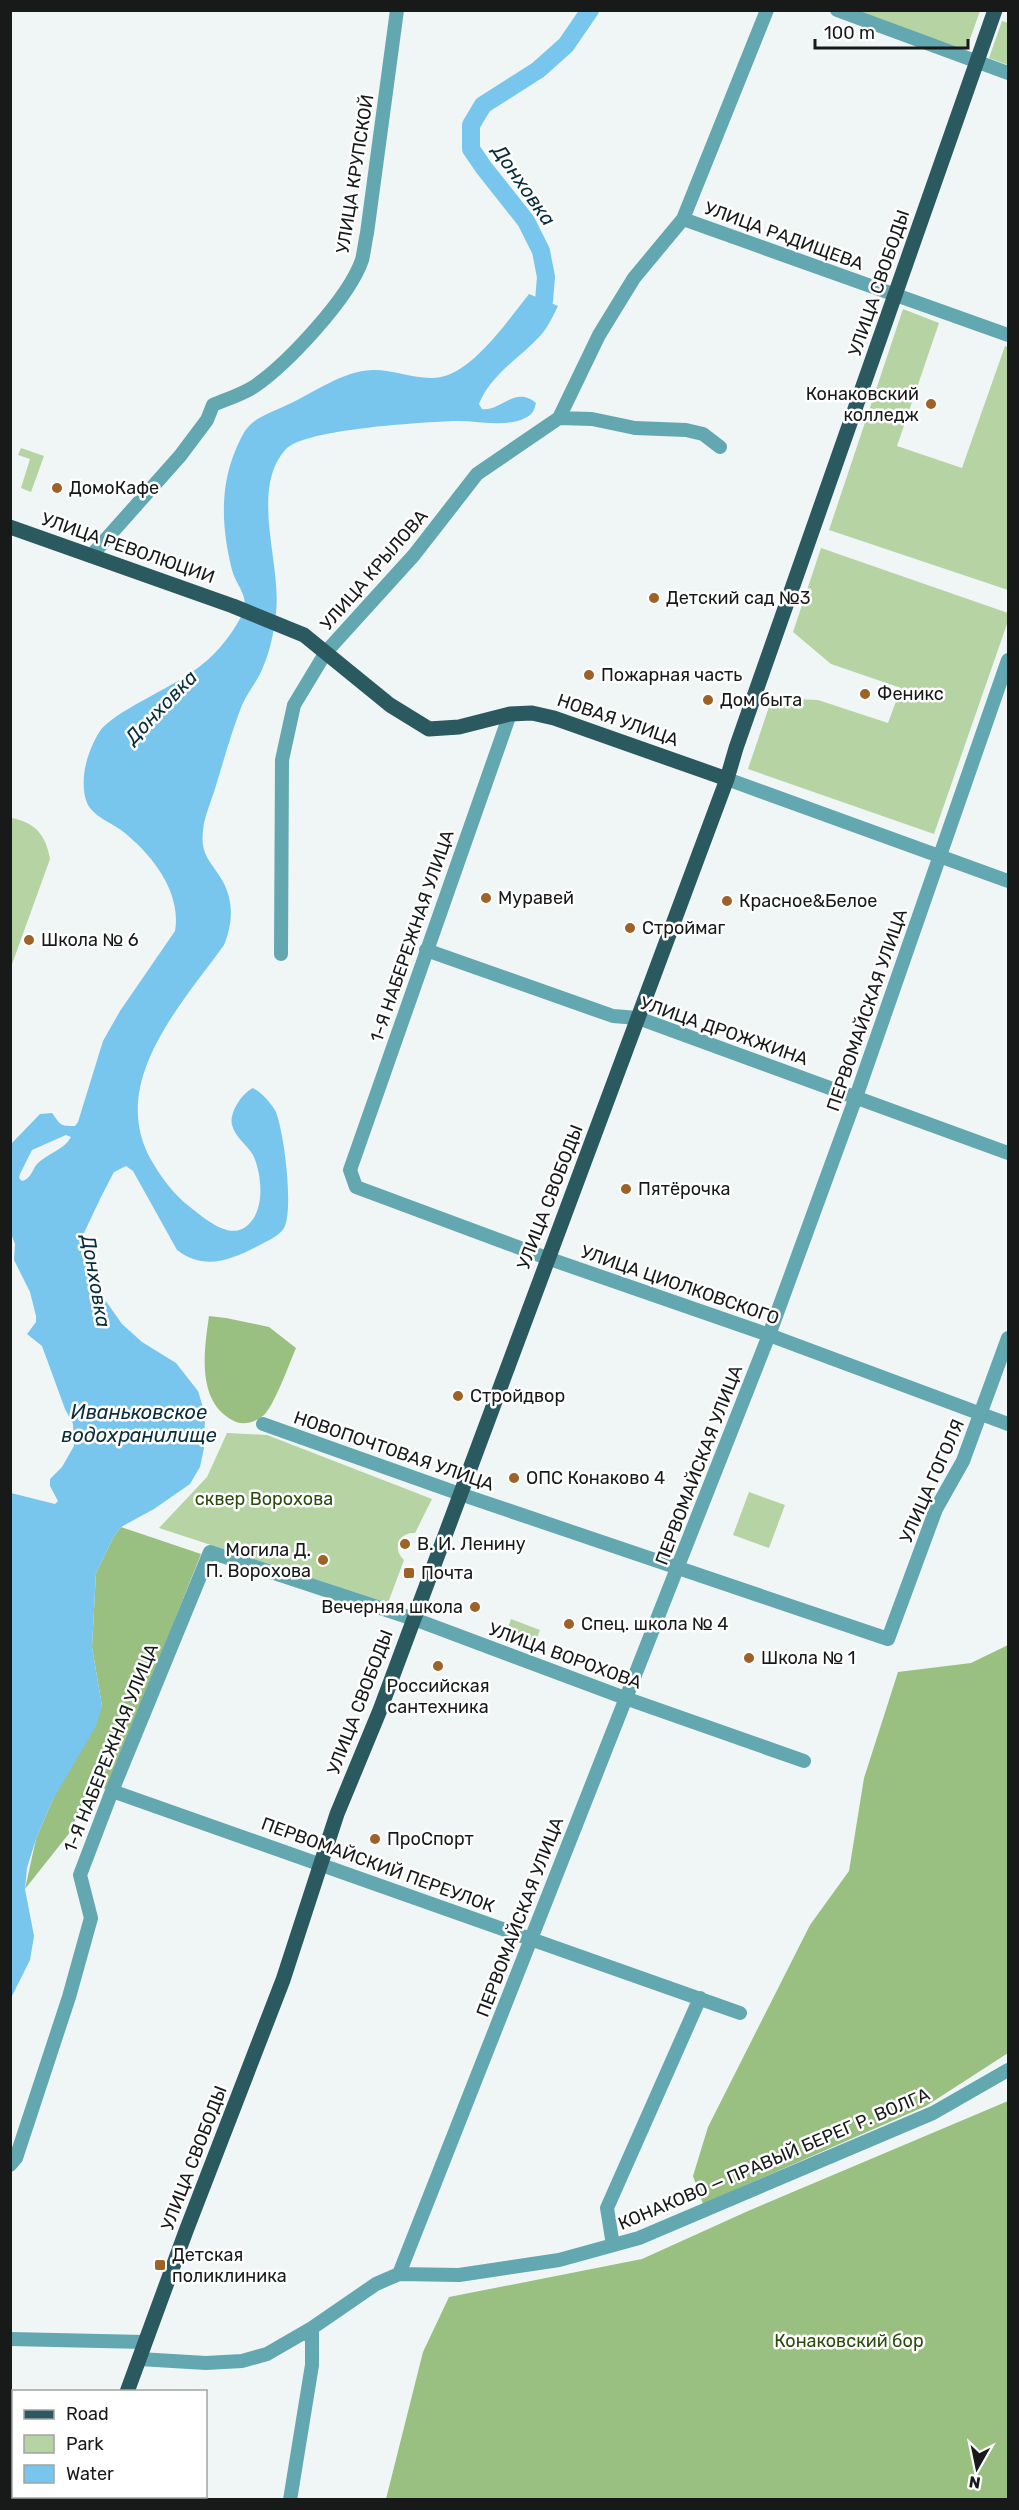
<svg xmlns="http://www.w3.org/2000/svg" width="1019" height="2510" viewBox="0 0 1019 2510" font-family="Rubik,sans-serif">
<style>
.green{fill:#b5d3a3}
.forest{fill:#99bf81}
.water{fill:#78c6ed;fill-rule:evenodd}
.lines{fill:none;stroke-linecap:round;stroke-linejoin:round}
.river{stroke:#78c6ed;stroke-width:18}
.minor{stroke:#63a7b0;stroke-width:14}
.major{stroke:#2a5960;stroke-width:15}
.poi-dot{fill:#9e6126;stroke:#fff;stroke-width:2}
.labels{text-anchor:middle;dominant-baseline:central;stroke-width:5;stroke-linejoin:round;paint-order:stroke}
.street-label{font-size:18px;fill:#181a19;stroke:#fff}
.poi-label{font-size:18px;fill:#181a19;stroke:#fff;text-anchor:start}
.park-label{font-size:18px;fill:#2b4d0c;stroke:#fff}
.water-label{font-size:20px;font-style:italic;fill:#092e3e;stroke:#fff}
</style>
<rect width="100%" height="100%" fill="#f0f6f5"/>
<!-- green -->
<path class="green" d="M853,11H980L966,50Z
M1002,21L1008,23V65L989,58Z
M903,309L939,323L897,446L962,468L1005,346L1008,347V590L829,530Z
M21,448L44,456L31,492L21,488L30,459L18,455Z
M821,548L1008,613V621L934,834L748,769L772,698L818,700L888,723L901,688L831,664L793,632Z
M11,818C35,822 46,835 50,859L11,967Z
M227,1433L267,1435L432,1499L415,1533C398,1532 392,1549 404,1560L388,1603L159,1528L207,1477Z
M749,1492L785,1505L769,1548L733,1535Z
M511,1619L540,1630L535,1642L507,1631Z"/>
<!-- forest -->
<path class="forest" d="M209,1316L226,1318L269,1327L296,1348C290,1362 274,1406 264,1415C256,1422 243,1426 234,1421C196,1402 204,1351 209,1316Z
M121,1527L201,1554L107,1790L98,1785L84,1798L71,1831L25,1889L36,1839L52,1801L102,1706L92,1647L96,1573L114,1536Z
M1008,1645V2053L926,2106L703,2204L693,2176L708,2127L810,1925L849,1871L864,1778L898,1672L971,1663Z
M1008,2101V2499H386L423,2352L449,2297L642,2259L748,2211Z"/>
<!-- water -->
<path class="water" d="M529,294L558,306C553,316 548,327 541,335C520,358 491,374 479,404L482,409C500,412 515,385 536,403C534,410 533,414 527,417C507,429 477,420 455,421C425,422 305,429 286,449C249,489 282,564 276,613C274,634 269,655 260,674C254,685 247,694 242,705C231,733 223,763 214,792C210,804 204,818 203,831C200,855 211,861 222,880C234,901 233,923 224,945C181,1005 109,1081 150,1158C160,1176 174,1195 190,1207C203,1217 225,1237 242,1229C266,1217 263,1176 253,1155C247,1145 235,1137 232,1125C229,1113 242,1093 253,1088C262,1093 269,1101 275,1110C284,1129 294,1210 284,1228C278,1237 267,1241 258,1246C230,1260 205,1271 177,1250L133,1171L126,1166L114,1172L101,1197L83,1235L81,1253L91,1280L122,1324L142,1342L176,1363L198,1391L205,1414L204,1448L200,1467L190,1484L154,1509L121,1527L114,1536L96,1573L92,1647L102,1706L96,1726L52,1801L36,1839L27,1868L25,1889L34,1936L30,1960L11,1998V1493L55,1504L58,1501L50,1486V1479L62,1467L74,1446L73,1424L65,1409L42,1346L27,1334L36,1322V1316L30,1292L14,1260L15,1244L10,1231L11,1144L40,1114L52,1113C61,1125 59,1126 75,1126L78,1122L103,1041L120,1011L175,931C182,892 151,853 121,830C111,823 98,818 90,808C84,800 83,786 84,776C85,762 92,743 100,731C112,713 172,687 192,672C213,658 230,638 242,615C251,597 236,586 232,570C222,530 219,488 236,449C240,440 244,430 251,424C261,415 277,410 289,404C315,392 343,371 372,370C396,369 425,384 448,375C478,364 510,318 529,294ZM66,1135L71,1137C64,1150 48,1153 37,1164C32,1170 31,1179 22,1181L19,1178L20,1174L32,1150Z"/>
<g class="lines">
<!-- river -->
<path class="river" d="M530,321L544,301L546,277L541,251L526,221L484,168L471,149V125L483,105L538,70L566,45L590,10"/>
<!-- minor -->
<path class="minor" d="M837,10L1008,73
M683,219L1008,335
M559,418L599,335L634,278L683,219L767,10
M91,556L180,456L207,420L213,405C227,399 243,394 255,386C288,363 349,298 362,260C364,252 365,242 367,233L397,10
M510,714L350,1170L356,1187L547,1258L769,1335L1008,1424
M727,779L1008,881
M426,950L613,1016L638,1018L1008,1153
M281,954L282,760L294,705L326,652L414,555L477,474L559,418L592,419L635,428L686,430L703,434L720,447
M263,1424L460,1494L888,1639L936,1509L963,1461L1008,1338
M112,1791L740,2013
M10,2165L16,2158L69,1997L91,1918L80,1875L112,1791L210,1552L414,1619L625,1698L804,1761
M613,2245L607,2208L700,1998
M399,2274L769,1335L856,1097L1008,660
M10,2339L145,2342
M139,2359L206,2363L242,2361L267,2354L312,2328L376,2284L399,2274L459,2275L559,2260L639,2238L933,2113L1008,2070
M290,2500L312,2365V2328"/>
<!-- major -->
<path class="major" d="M10,527L233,606L304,635L390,705L429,729L459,727L510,714L532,713L554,718L727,779
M127,2392L186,2231L283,1980L337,1814L380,1710L727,779L736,748L995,10
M87,2500L88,2496"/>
</g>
<!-- markers -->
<g class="poi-dot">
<circle cx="931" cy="404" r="6"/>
<circle cx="57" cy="488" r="6"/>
<circle cx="654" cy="598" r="6"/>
<circle cx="589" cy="675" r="6"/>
<circle cx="865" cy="694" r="6"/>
<circle cx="708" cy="700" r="6"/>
<circle cx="486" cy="898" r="6"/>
<circle cx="727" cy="901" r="6"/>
<circle cx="630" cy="928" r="6"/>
<circle cx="29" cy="940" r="6"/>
<circle cx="626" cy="1189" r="6"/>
<circle cx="458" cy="1396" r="6"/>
<circle cx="514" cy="1478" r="6"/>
<circle cx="405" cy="1544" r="6"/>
<circle cx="323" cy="1560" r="6"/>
<rect x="403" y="1567" width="12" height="12" rx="3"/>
<circle cx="475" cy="1607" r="6"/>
<circle cx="569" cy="1624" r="6"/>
<circle cx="749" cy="1658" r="6"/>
<circle cx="438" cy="1666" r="6"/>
<circle cx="375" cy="1839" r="6"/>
<rect x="154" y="2259" width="12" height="12" rx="3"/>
</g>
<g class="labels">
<!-- street labels -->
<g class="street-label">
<text transform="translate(355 174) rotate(-81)">УЛИЦА КРУПСКОЙ</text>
<text transform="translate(784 236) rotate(20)">УЛИЦА РАДИЩЕВА</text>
<text transform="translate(879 283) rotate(-71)">УЛИЦА СВОБОДЫ</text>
<text transform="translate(128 548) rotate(19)">УЛИЦА РЕВОЛЮЦИИ</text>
<text transform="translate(374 570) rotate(-49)">УЛИЦА КРЫЛОВА</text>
<text transform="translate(618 720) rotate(19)">НОВАЯ УЛИЦА</text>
<text transform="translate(412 936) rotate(-71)">1-Я НАБЕРЕЖНАЯ УЛИЦА</text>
<text transform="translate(867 1010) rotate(-71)">ПЕРВОМАЙСКАЯ УЛИЦА</text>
<text transform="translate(724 1031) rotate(19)">УЛИЦА ДРОЖЖИНА</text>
<text transform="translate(550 1197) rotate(-69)">УЛИЦА СВОБОДЫ</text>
<text transform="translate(680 1285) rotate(19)">УЛИЦА ЦИОЛКОВСКОГО</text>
<text transform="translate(394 1451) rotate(19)">НОВОПОЧТОВАЯ УЛИЦА</text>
<text transform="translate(699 1465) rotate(-69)">ПЕРВОМАЙСКАЯ УЛИЦА</text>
<text transform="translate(932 1481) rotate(-66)">УЛИЦА ГОГОЛЯ</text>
<text transform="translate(565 1656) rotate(20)">УЛИЦА ВОРОХОВА</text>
<text transform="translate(360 1702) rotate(-69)">УЛИЦА СВОБОДЫ</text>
<text transform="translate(111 1748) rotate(-68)">1-Я НАБЕРЕЖНАЯ УЛИЦА</text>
<text transform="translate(378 1865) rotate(20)">ПЕРВОМАЙСКИЙ ПЕРЕУЛОК</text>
<text transform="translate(520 1917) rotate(-69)">ПЕРВОМАЙСКАЯ УЛИЦА</text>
<text transform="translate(194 2158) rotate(-69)">УЛИЦА СВОБОДЫ</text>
<text transform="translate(774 2159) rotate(-23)">КОНАКОВО — ПРАВЫЙ БЕРЕГ Р. ВОЛГА</text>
</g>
<!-- poi labels -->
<g class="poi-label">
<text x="919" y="394" text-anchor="end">Конаковский<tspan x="919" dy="21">колледж</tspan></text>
<text x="69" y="488">ДомоКафе</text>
<text x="666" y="598">Детский сад №3</text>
<text x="601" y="675">Пожарная часть</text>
<text x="877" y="694">Феникс</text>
<text x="720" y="700">Дом быта</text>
<text x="498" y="898">Муравей</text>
<text x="739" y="901">Красное&amp;Белое</text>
<text x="642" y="928">Строймаг</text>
<text x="41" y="940">Школа № 6</text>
<text x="638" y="1189">Пятёрочка</text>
<text x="470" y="1396">Стройдвор</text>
<text x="526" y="1478">ОПС Конаково 4</text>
<text x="417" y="1544">В. И. Ленину</text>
<text x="311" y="1550" text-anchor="end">Могила Д.<tspan x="311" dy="21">П. Ворохова</tspan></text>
<text x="421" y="1573">Почта</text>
<text x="463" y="1607" text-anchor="end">Вечерняя школа</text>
<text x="581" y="1624">Спец. школа № 4</text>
<text x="761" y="1658">Школа № 1</text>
<text x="438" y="1686" text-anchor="middle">Российская<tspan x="438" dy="21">сантехника</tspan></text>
<text x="387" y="1839">ПроСпорт</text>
<text x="172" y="2255">Детская<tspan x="172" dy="21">поликлиника</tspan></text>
</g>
<!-- park labels -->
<g class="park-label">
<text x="264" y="1499">сквер Ворохова</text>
<text x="849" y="2341">Конаковский бор</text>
</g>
<!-- water labels -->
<g class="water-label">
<text transform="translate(524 185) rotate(55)">Донховка</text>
<text transform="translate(161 707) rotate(-46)">Донховка</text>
<text transform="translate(96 1281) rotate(80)">Донховка</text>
<text x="139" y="1412">Иваньковское<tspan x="139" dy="23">водохранилище</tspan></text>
</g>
</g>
<!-- border -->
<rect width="1019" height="2510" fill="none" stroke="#181a19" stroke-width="24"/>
<!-- legend -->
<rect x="12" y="2390" width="195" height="108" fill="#ffffff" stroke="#a3a3a3" stroke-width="1.5"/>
<rect x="24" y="2410" width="30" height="9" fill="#2a5960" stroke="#a3a3a3" stroke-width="1.5"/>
<text x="66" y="2420" font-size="18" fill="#181a19">Road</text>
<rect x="24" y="2435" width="30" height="18" fill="#b5d3a3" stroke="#a3a3a3" stroke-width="1.5"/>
<text x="66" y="2450" font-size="18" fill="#181a19">Park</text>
<rect x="24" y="2465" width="30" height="18" fill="#78c6ed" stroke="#a3a3a3" stroke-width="1.5"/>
<text x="66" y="2480" font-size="18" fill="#181a19">Water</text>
<!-- north arrow -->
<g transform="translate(977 2468) rotate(189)" stroke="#ffffff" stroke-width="4.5" paint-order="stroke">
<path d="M0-4.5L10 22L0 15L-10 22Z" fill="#181a19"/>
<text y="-9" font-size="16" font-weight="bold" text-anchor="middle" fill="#181a19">N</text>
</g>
<!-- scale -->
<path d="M815 39v9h153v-9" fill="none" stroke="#181a19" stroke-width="3"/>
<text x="824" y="39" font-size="18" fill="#181a19" stroke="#ffffff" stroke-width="4.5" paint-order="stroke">100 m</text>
</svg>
